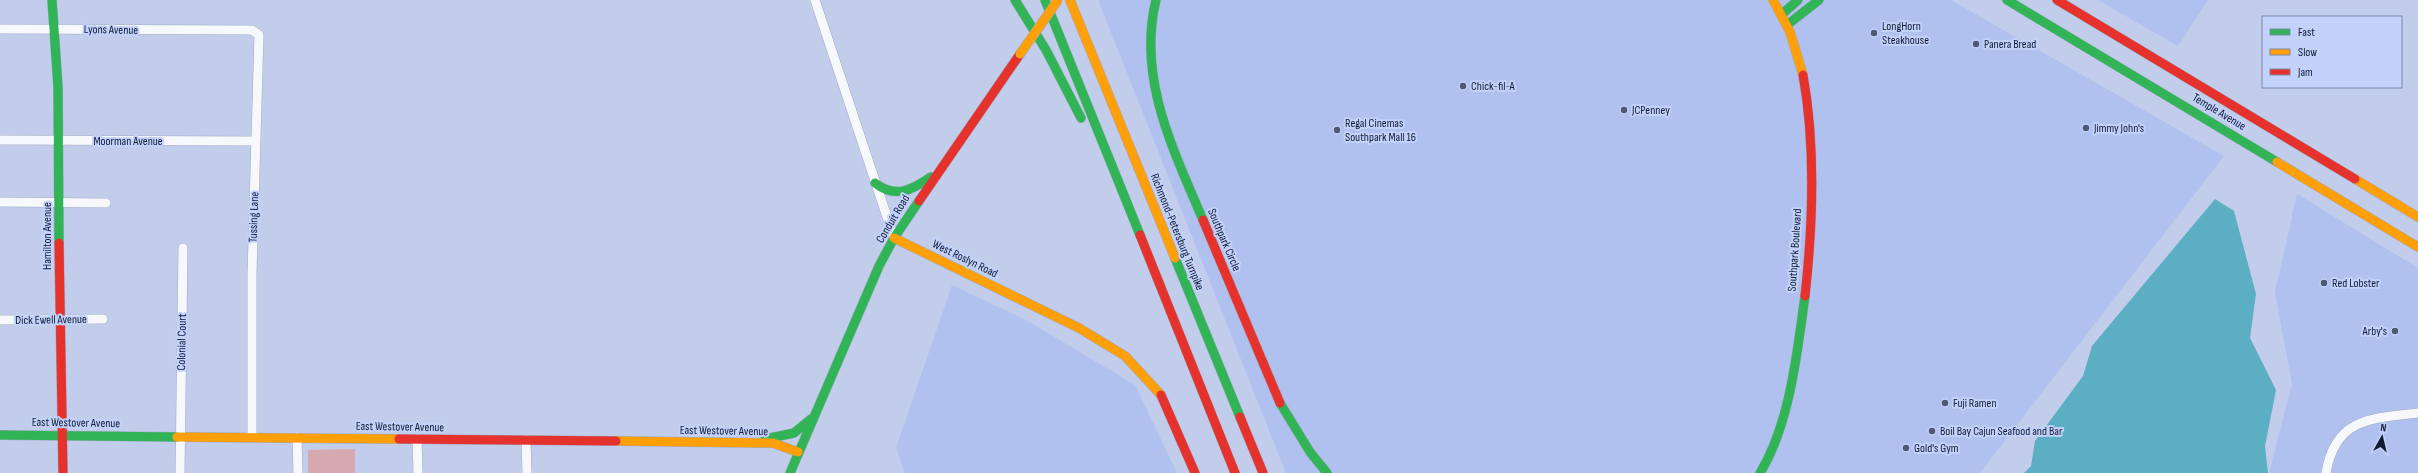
<svg xmlns="http://www.w3.org/2000/svg" width="2418" height="473" viewBox="0 0 2418 473" font-family="'Sofia Sans Condensed',sans-serif">
<style>
.built{fill:#b0c1ef}
.green{fill:#d6a9b0}
.water{fill:#5caec2}
.lines{fill:none;stroke-linecap:round;stroke-linejoin:round}
.street-casing{stroke:#a0aac4;stroke-width:10}
.fast-casing{stroke:#a0aac4;stroke-width:10}
.slow-casing{stroke:#a0aac4;stroke-width:10}
.jam-casing{stroke:#a0aac4;stroke-width:10}
.street{stroke:#f6f8fc;stroke-width:9}
.fast{stroke:#30b455;stroke-width:9}
.slow{stroke:#ff9f0a;stroke-width:9}
.jam{stroke:#e5322d;stroke-width:9}
.slow-bridge-casing{stroke:#a0aac4;stroke-width:10;stroke-linecap:butt}
.slow-bridge{stroke:#ff9f0a;stroke-width:9}
.poi-dot{fill:#4f5973;stroke:#c2d2fb;stroke-width:1.5}
.labels{text-anchor:middle;dominant-baseline:central;stroke-width:4;stroke-linejoin:round;paint-order:stroke}
.poi-label{font-size:12px;fill:#121a33;stroke:#c2d2fb;text-anchor:start}
.street-label{font-size:12px;fill:#121a33;stroke:#c2d2fb}
</style>
<rect width="100%" height="100%" fill="#c1cdea"/>
<!-- built -->
<path class="built" d="M1098,0H1951L2224,156L1980,473H1286Z
M2098,0H2208L2178,46Z
M2297,194L2418,268V473H2269L2292,384L2275,293Z
M952,285L1026,320L1135,385L1177,473H905L896,448Z"/>
<!-- green -->
<path class="green" d="M355,449V473H308V450Z"/>
<!-- water -->
<path class="water" d="M2215,199L2234,211L2256,294L2250,338L2276,390L2265,446L2268,473H2024L2031,466L2035,441L2083,376L2092,346Z"/>
<g class="lines">
<defs>
<path id="street" d="M815,0L894,238
M0,29L252,30L259,35L252,274V437
M0,140L256,141
M0,202L106,203
M0,320L103,319
M297,438L298,473
M417,439L418,473
M526,440L527,473
M180,473L183,248
M2326,473C2335,418 2372,418 2418,413"/>
<path id="fast" d="M52,0L58,87L59,243
M1015,0L1046,50L1081,118
M1045,0L1140,235
M1156,0C1137,78 1173,149 1203,220
M2007,0L2277,162
M1782,14L1798,0
M1787,25L1819,0
M875,183C895,199 912,190 931,177
M1175,258L1240,417
M1280,403L1310,452L1327,473
M0,435L177,437
M765,439L794,433L811,419
M790,473L879,266L894,238L919,201
M1760,473C1790,424 1797,353 1805,296"/>
<path id="slow" d="M1070,0L1175,258
M1773,0L1790,32L1803,75
M2277,162L2418,247
M2355,179L2418,217
M894,238L1079,328L1125,356L1161,395
M177,437L399,439
M616,441L773,443L798,452"/>
<path id="jam" d="M2057,0L2355,179
M1803,75C1816,147 1813,224 1805,296
M919,201L1020,54
M1203,220L1280,403
M1140,235L1235,473
M59,243L63,473
M1161,395L1195,473
M1240,417L1263,473
M399,439L616,441"/>
</defs>
<!-- street casing -->
<use href="#street" class="street-casing"/>
<!-- fast casing -->
<use href="#fast" class="fast-casing"/>
<!-- slow casing -->
<use href="#slow" class="slow-casing"/>
<!-- jam casing -->
<use href="#jam" class="jam-casing"/>
<!-- street -->
<use href="#street" class="street"/>
<!-- fast -->
<use href="#fast" class="fast"/>
<!-- slow -->
<use href="#slow" class="slow"/>
<!-- jam -->
<use href="#jam" class="jam"/>
<defs>
<path id="slow-bridge" d="M1020,54L1058,0"/>
</defs>
<!-- slow-bridge casing -->
<use href="#slow-bridge" class="slow-bridge-casing"/>
<!-- slow-bridge -->
<use href="#slow-bridge" class="slow-bridge"/>
</g>
<!-- markers -->
<g class="poi-dot">
<circle cx="1874" cy="33" r="4"/>
<circle cx="1976" cy="44" r="4"/>
<circle cx="1463" cy="86" r="4"/>
<circle cx="1624" cy="110" r="4"/>
<circle cx="2086" cy="128" r="4"/>
<circle cx="1337" cy="130" r="4"/>
<circle cx="2324" cy="283" r="4"/>
<circle cx="2395" cy="331" r="4"/>
<circle cx="1945" cy="403" r="4"/>
<circle cx="1932" cy="431" r="4"/>
<circle cx="1906" cy="448" r="4"/>
</g>
<g class="labels">
<!-- poi labels -->
<g class="poi-label">
<text x="1882" y="26">LongHorn<tspan x="1882" dy="14">Steakhouse</tspan></text>
<text x="1984" y="44">Panera Bread</text>
<text x="1471" y="86">Chick-fil-A</text>
<text x="1632" y="110">JCPenney</text>
<text x="1345" y="123">Regal Cinemas<tspan x="1345" dy="14">Southpark Mall 16</tspan></text>
<text x="2094" y="128">Jimmy John's</text>
<text x="2332" y="283">Red Lobster</text>
<text x="2387" y="331" text-anchor="end">Arby's</text>
<text x="1953" y="403">Fuji Ramen</text>
<text x="1940" y="431">Boil Bay Cajun Seafood and Bar</text>
<text x="1914" y="448">Gold's Gym</text>
</g>
<!-- street labels -->
<g class="street-label">
<text transform="translate(111 30) rotate(1)">Lyons Avenue</text>
<text transform="translate(2219 112) rotate(31)">Temple Avenue</text>
<text x="128" y="141">Moorman Avenue</text>
<text transform="translate(254 217) rotate(-88)">Tussing Lane</text>
<text transform="translate(893 219) rotate(-59)">Conduit Road</text>
<text transform="translate(1177 232) rotate(68)">Richmond-Petersburg Turnpike</text>
<text transform="translate(47 236) rotate(-90)">Hamilton Avenue</text>
<text transform="translate(1224 240) rotate(67)">Southpark Circle</text>
<text transform="translate(1795 250) rotate(-86)">Southpark Boulevard</text>
<text transform="translate(965 259) rotate(26)">West Roslyn Road</text>
<text transform="translate(51 320) rotate(-1)">Dick Ewell Avenue</text>
<text transform="translate(182 342) rotate(-89)">Colonial Court</text>
<text transform="translate(76 423) rotate(1)">East Westover Avenue</text>
<text transform="translate(400 427) rotate(1)">East Westover Avenue</text>
<text transform="translate(724 431) rotate(1)">East Westover Avenue</text>
</g>
</g>
<!-- legend -->
<rect x="2262" y="16" width="140" height="72" fill="#c2d2fb" stroke="#7c88ab"/>
<rect x="2270" y="29" width="20" height="6" fill="#30b455" stroke="#7c88ab"/>
<text x="2298" y="36" font-size="12" fill="#121a33">Fast</text>
<rect x="2270" y="49" width="20" height="6" fill="#ff9f0a" stroke="#7c88ab"/>
<text x="2298" y="56" font-size="12" fill="#121a33">Slow</text>
<rect x="2270" y="69" width="20" height="6" fill="#e5322d" stroke="#7c88ab"/>
<text x="2298" y="76" font-size="12" fill="#121a33">Jam</text>
<!-- north arrow -->
<g transform="translate(2382 437) rotate(8)" stroke="#c2d2fb" stroke-width="3" paint-order="stroke">
<path d="M0-3L7 15L0 10L-7 15Z" fill="#121a33"/>
<text y="-6" font-size="11" font-weight="bold" text-anchor="middle" fill="#121a33">N</text>
</g>
</svg>
